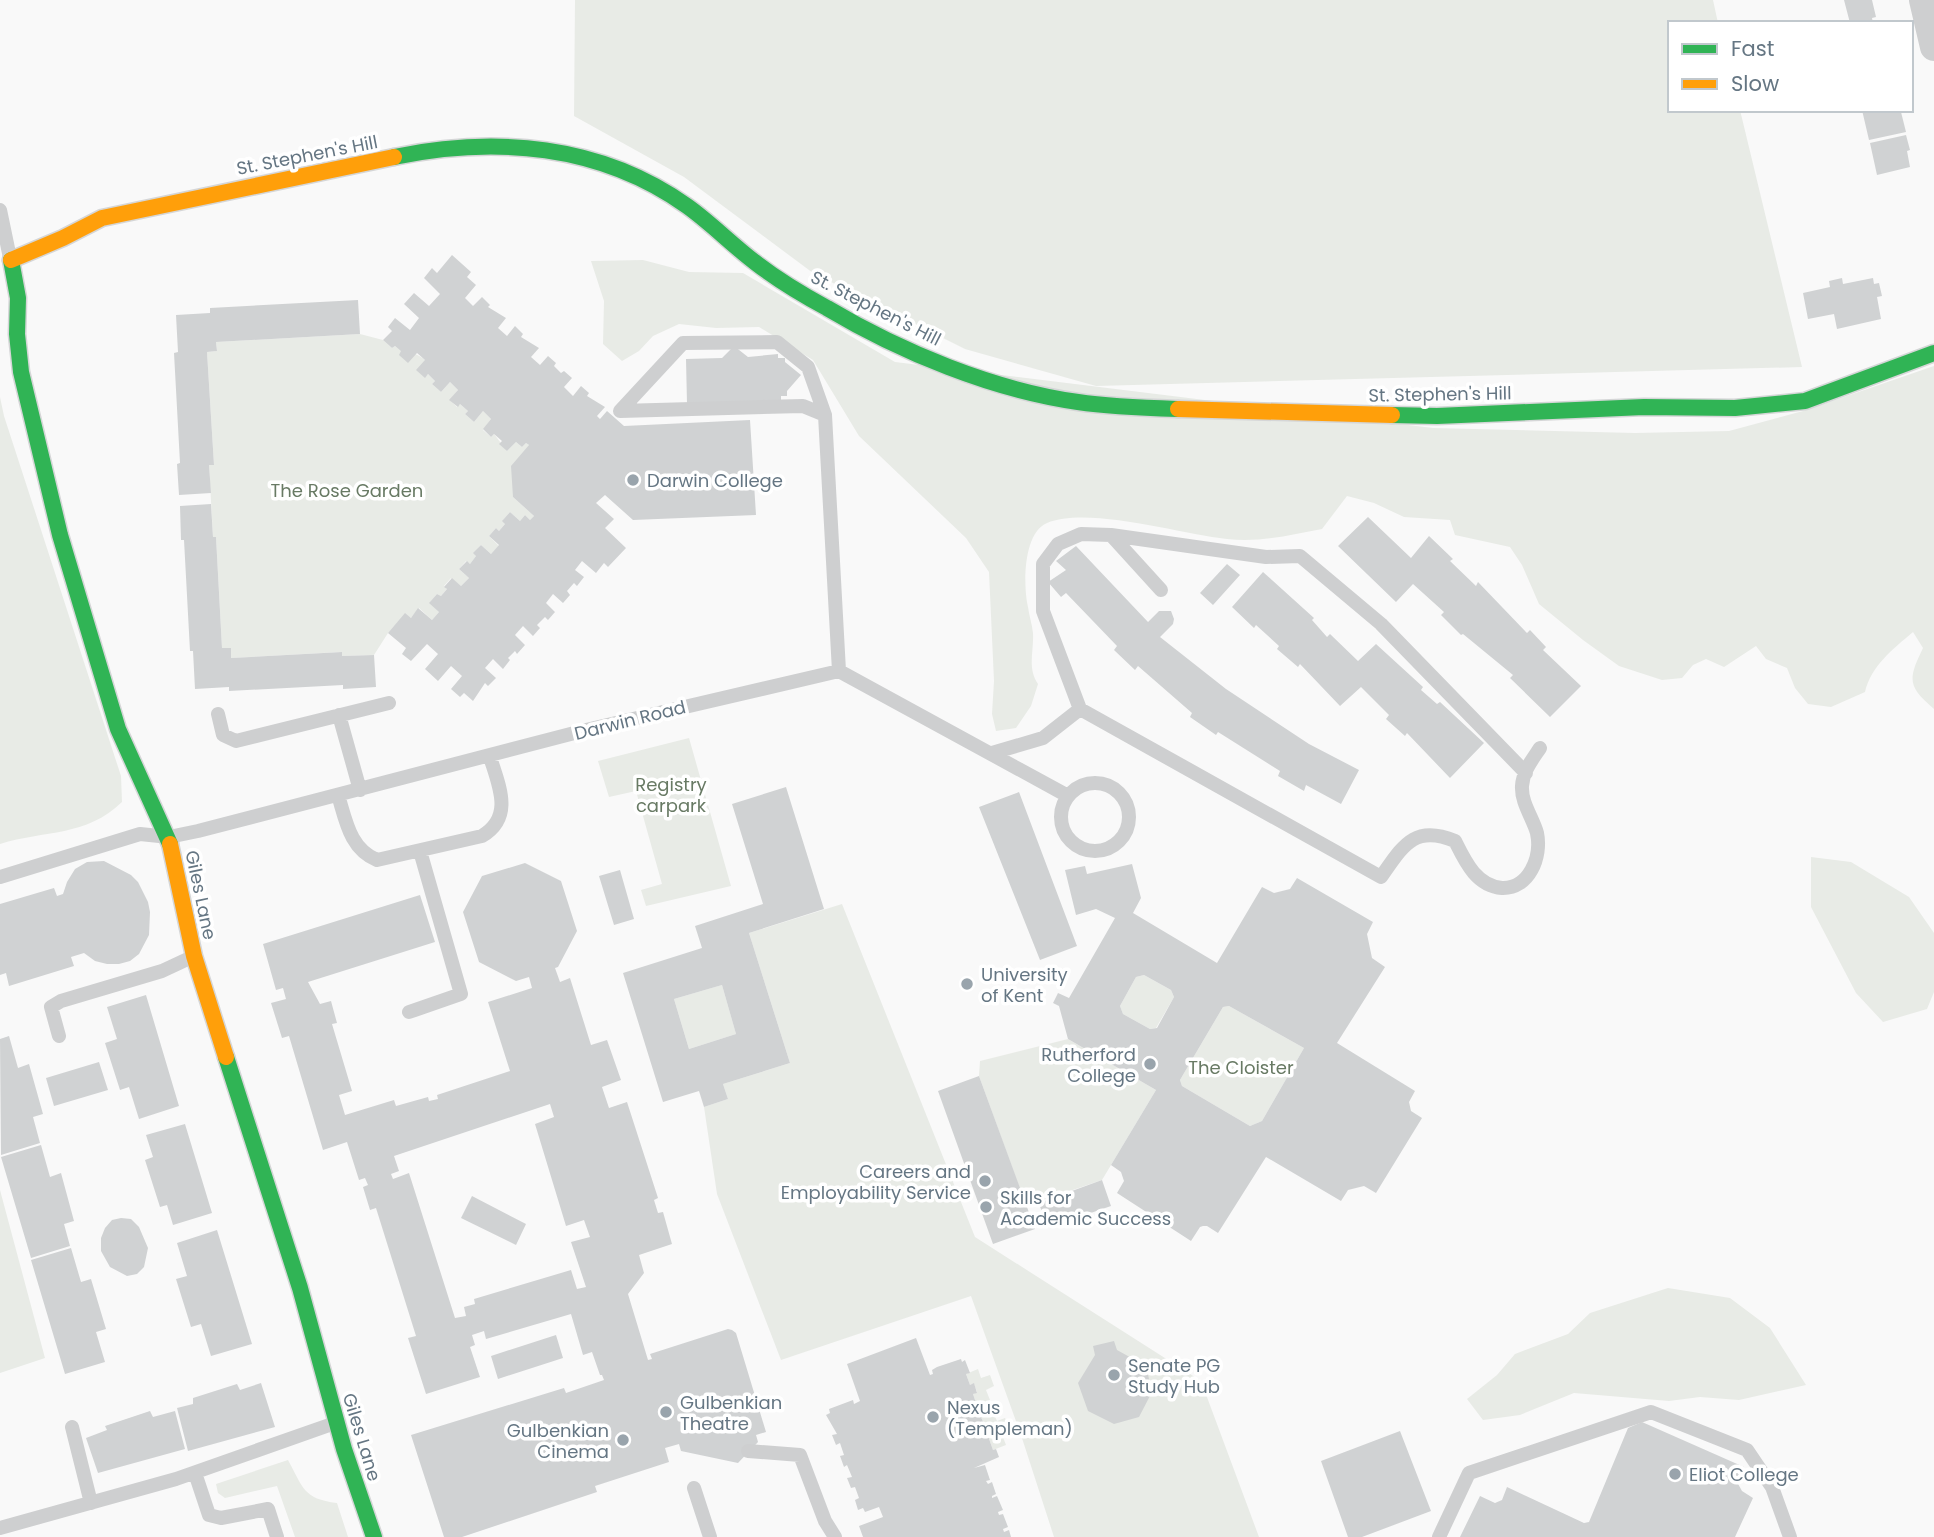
<svg xmlns="http://www.w3.org/2000/svg" width="1934" height="1537" viewBox="0 0 1934 1537" font-family="Poppins,sans-serif">
<style>
.green{fill:#e8ebe6}
.building{fill:#d0d2d3;fill-rule:evenodd}
.lines{fill:none;stroke-linecap:round;stroke-linejoin:round}
.fast-casing{stroke:#d5d6d7;stroke-width:19}
.slow-casing{stroke:#d5d6d7;stroke-width:19}
.lane{stroke:#cecfd0;stroke-width:14}
.street{stroke:#cecfd0;stroke-width:28}
.fast{stroke:#30b455;stroke-width:16}
.slow{stroke:#ff9f0a;stroke-width:16}
.poi-dot{fill:#99a4ac;stroke:#fff;stroke-width:2.5}
.labels{text-anchor:middle;dominant-baseline:central;stroke-width:7;stroke-linejoin:round;paint-order:stroke}
.street-label{font-size:18px;fill:#657683;stroke:#fff}
.poi-label{font-size:18px;fill:#657683;stroke:#fff;text-anchor:start}
.park-label{font-size:18px;fill:#687a64;stroke:#fff}
</style>
<rect width="100%" height="100%" fill="#f9f9f9"/>
<!-- green -->
<path class="green" d="M575,0H1713L1718,23H1670V110H1740L1802,367L1096,386L965,349L813,273L684,177L574,116Z
M643,260L689,272L743,273L895,362L1433,428L1635,433L1729,431L1803,411L1934,366V709C1907,686 1908,679 1923,648L1913,632C1893,649 1871,666 1865,692L1831,707L1808,704L1795,688L1787,668L1766,659L1756,646L1724,667L1706,659L1693,665L1682,678L1662,680L1619,666L1583,640L1539,604L1522,565L1510,547L1455,535L1450,520L1404,517L1374,503L1347,496L1322,529C1290,535 1259,543 1227,539C1179,534 1089,506 1047,523C1023,533 1023,585 1028,607C1029,615 1032,624 1033,633C1034,652 1027,668 1038,684L1031,706L1016,728L996,731L992,714L994,681L989,572L966,538L859,436L813,360L759,327L716,328L679,324L653,336L639,351L622,361L603,344L604,301L591,261Z
M360,334L383,340L392,348L395,346C405,355 414,350 425,360V377L428,374L435,381L432,384L441,392L450,382L458,390L450,400L457,407L460,404L468,411L465,414L474,422L483,411L491,419L483,430L491,437L494,434L507,451L516,442L522,447L526,443L529,445L513,497L534,516L530,520L525,515L520,521L510,512L503,520L505,524L499,531L496,528L489,536L499,546L491,554L481,545L474,553L476,556L470,564L466,561L459,569L469,578L461,586L451,578L444,586L447,589L441,596L437,594L430,602L439,612L432,620L419,608L411,618L405,614L388,633L374,655L342,656L341,652L231,658V648H222L216,537H213L209,465H214L207,352L217,351L216,342Z
M0,397L4,416L121,776L122,802C86,837 45,830 0,844Z
M689,738L731,886L646,906L641,890L662,884L636,791L609,797L598,761Z
M1811,857L1851,862L1909,897L1934,933V992L1927,1009L1883,1022L1856,993L1811,907Z
M842,904L975,1237L1201,1381L1259,1537H1054L1021,1435L971,1296L781,1360L717,1194L704,1107L728,1099L723,1084L790,1063L749,933Z
M1144,975L1171,990L1174,997L1156,1028L1150,1029L1123,1014L1120,1006L1136,977Z
M722,985L736,1034L689,1049L674,999Z
M1229,1006L1304,1048L1262,1121L1250,1126L1182,1086L1180,1080L1223,1007Z
M1068,1039L1156,1090L1102,1180L1026,1206L979,1076L980,1061Z
M0,1190L45,1358L0,1373Z
M1668,1288L1730,1298L1770,1328L1806,1385L1739,1400L1700,1397L1669,1401L1574,1393L1520,1415L1483,1420L1467,1399L1497,1375L1515,1354L1568,1334L1590,1313Z
M978,1369L981,1378L990,1375L994,1386L986,1390L990,1400L977,1406L973,1394L977,1392L974,1384L970,1385L966,1374Z
M992,1410L997,1421L1005,1418L1010,1428L1001,1432L1006,1445L993,1450L988,1436L991,1434L989,1427L986,1428L980,1415Z
M288,1460C303,1487 303,1499 337,1503L348,1537H295L277,1486L225,1498L218,1493L216,1484Z"/>
<!-- building -->
<path class="building" d="M1844,0H1872L1876,17L1872,18L1873,23H1850Z
M1862,110H1897L1898,113L1901,112L1906,132L1869,140Z
M1906,135L1910,150L1907,151L1910,167L1877,175L1870,143Z
M452,255L471,272L467,277L476,285L465,298L473,306L482,297L490,305L488,307L506,318L498,328L507,336L515,326L523,334L521,337L539,348L531,357L540,365L548,356L556,363L554,366L561,373L564,371L572,378L564,387L573,396L581,386L589,393L587,396L605,407L597,416L600,419L607,411L624,426L750,420L756,515L633,520L605,495L596,503L614,519L605,528L626,548L608,567L604,563L596,573L582,561L575,570L584,577L577,586L574,583L567,591L570,595L563,603L553,594L546,603L555,612L548,620L545,617L537,625L540,628L533,636L523,626L515,635L525,645L517,654L515,651L508,658L510,660L503,669L493,659L485,668L496,678L488,686L485,683L473,701L464,693L460,697L451,689L462,676L451,666L438,681L425,669L438,654L427,644L411,661L402,654L406,648L388,633L405,613L411,618L418,608L432,620L439,612L429,603L437,594L441,596L447,589L444,587L452,578L461,586L469,578L459,569L467,561L470,564L476,556L473,553L481,545L491,554L499,545L489,536L496,528L499,531L505,524L502,521L510,512L520,521L525,515L530,520L534,516L513,497L511,466L529,445L526,443L522,447L516,442L507,451L499,444L502,441L494,434L491,437L483,429L491,419L483,411L474,422L465,414L468,411L460,404L458,407L449,400L458,390L450,382L441,392L432,384L435,381L428,374L425,378L416,370L425,360L417,353L408,363L399,355L401,351L395,346L392,348L383,340L392,331L388,327L395,318L410,330L419,318L404,304L414,293L429,306L440,294L424,278L432,268L437,273Z
M1842,278L1843,284L1873,278L1874,284L1879,283L1882,296L1877,297L1881,319L1837,329L1834,314L1808,319L1803,293L1830,287L1829,281Z
M358,300L360,334L216,342L217,351L207,352L214,465H209L211,493L179,495L177,464L180,463L174,353L178,352L176,315L210,313V308Z
M734,346L748,357L778,354V358H785V362L801,375L787,391V396H781V401L687,404L686,359L722,358Z
M211,504L213,537H216L222,648H231V658L342,652V656L374,655L376,687L343,689V685L229,691V687L195,689L193,651H190L184,540H181L180,506Z
M1368,517L1411,558L1429,536L1453,559L1450,561L1476,586L1478,582L1527,633L1530,630L1546,647L1543,650L1581,686L1550,717L1510,678L1513,675L1463,634L1461,635L1441,615L1444,612L1413,584L1396,602L1338,546Z
M1076,546L1148,622L1159,611H1171L1174,619L1173,624L1160,637L1226,689L1309,744L1359,770L1341,804L1306,785L1304,791L1278,776L1280,771L1218,732L1216,735L1190,717L1192,713L1138,666L1135,670L1114,650L1117,646L1066,593L1061,597L1048,582L1066,570L1056,561Z
M1227,564L1240,575L1213,605L1200,593Z
M1263,572L1314,618L1312,620L1327,637L1330,634L1358,661L1376,644L1423,687L1421,690L1437,704L1440,702L1484,743L1450,778L1407,733L1405,736L1386,719L1389,715L1361,687L1340,706L1300,664L1298,667L1277,649L1279,646L1256,625L1254,628L1232,607Z
M786,787L824,909L749,933L790,1063L723,1084L728,1099L704,1107L699,1091L663,1102L623,973L702,948L695,926L763,904L732,804ZM722,985L736,1034L689,1049L674,999Z
M1019,792L1077,946L1040,960L979,807Z
M104,861L131,875L138,882L148,902L150,912L149,935L139,954L130,961L119,964H107L95,961L84,953L71,957L74,966L9,986L6,973L0,975V904L54,888L57,896L63,894L67,882L75,869L87,862Z
M525,863L561,881L577,931L558,967L555,968L560,982L570,978L591,1045L607,1040L621,1080L602,1087L609,1108L627,1102L658,1198L654,1200L658,1213L663,1212L672,1244L639,1255L644,1273L628,1294L648,1360L652,1359L650,1354L728,1329L732,1330L736,1333L766,1432L756,1435L758,1442L738,1463L681,1451L679,1444L665,1448L669,1462L595,1486L597,1492L462,1537H444L411,1435L564,1388L566,1393L604,1380L602,1375H600L592,1352L583,1355L571,1314L486,1339L484,1331L472,1335L475,1345L470,1347L480,1377L426,1394L408,1338L416,1336L376,1208L370,1210L363,1187L368,1185L365,1178L359,1180L347,1142L323,1150L289,1036L282,1038L271,1003L286,999L283,988L276,990L263,944L420,895L435,942L308,982L320,1004L331,1001L337,1023L332,1024L352,1091L339,1095L345,1115L394,1100L396,1106L428,1097L429,1101L438,1099L437,1095L510,1071L488,1002L532,988L529,977L516,981L479,962L463,912L482,876ZM550,1104L554,1117L535,1124L566,1226L584,1220L590,1237L571,1242L586,1287L577,1289L571,1270L474,1299L475,1304L464,1307L466,1316L455,1318L409,1173L393,1179L391,1174L399,1171L394,1156Z
M1132,864L1141,898L1133,913L1217,963L1262,887L1274,893L1290,889L1297,878L1373,922L1367,934L1372,958L1385,967L1337,1043L1415,1091L1409,1102L1411,1111L1422,1118L1376,1193L1364,1186L1348,1190L1341,1201L1266,1157L1218,1233L1207,1226H1203L1200,1227L1191,1241L1117,1193L1124,1181L1121,1172L1111,1165L1156,1090L1068,1039L1059,1006L1053,1003L1058,993L1069,998L1115,918L1096,909L1076,915L1065,870L1085,866L1087,874ZM1144,975L1171,990L1174,997L1157,1028L1150,1029L1123,1014L1120,1006L1136,977ZM1229,1006L1304,1048L1262,1121L1250,1126L1182,1086L1180,1080L1223,1007Z
M620,870L634,919L614,925L599,876Z
M146,995L179,1106L139,1119L129,1087L120,1090L105,1043L117,1039L107,1007Z
M9,1036L18,1068L29,1064L43,1114L33,1117L40,1143L1,1155L0,1039Z
M99,1062L108,1090L54,1106L46,1078Z
M979,1076L1035,1229L993,1244L938,1091Z
M185,1124L212,1213L173,1225L167,1205L160,1207L145,1160L153,1157L146,1135Z
M41,1145L50,1177L61,1173L74,1221L64,1224L70,1246L31,1258L1,1157Z
M1102,1180L1111,1206L1047,1228L1039,1203Z
M472,1196L526,1224L516,1245L461,1218Z
M121,1218L131,1219L139,1227L148,1248L144,1267L137,1274L127,1276L110,1267L101,1251V1238L105,1228L112,1220Z
M217,1230L252,1344L211,1356L201,1324L191,1327L176,1279L187,1276L177,1243Z
M71,1248L81,1282L91,1279L106,1329L96,1332L105,1362L65,1374L31,1260Z
M556,1335L563,1358L498,1379L491,1356Z
M916,1338L930,1375L933,1374L932,1370L937,1367L961,1359L962,1362L965,1360L970,1373L966,1374L970,1385L974,1383L977,1393L973,1394L977,1406L981,1404L984,1413L980,1415L986,1428L989,1427L991,1434L988,1436L993,1450L996,1449L999,1457L974,1468L985,1465L990,1480L986,1481L988,1484L992,1482L996,1494L992,1496V1498L997,1496L1003,1510L998,1512L999,1515L1003,1514L1008,1527L1003,1529L1004,1532L1009,1530L1011,1537H863L859,1526L883,1517L879,1507L865,1512L863,1508L858,1510L855,1500L859,1498L855,1487L851,1488L847,1478L852,1477L847,1465L844,1467L840,1456L844,1455L840,1443L836,1445L832,1435L837,1434L826,1415L830,1413L829,1409L853,1400L854,1404L860,1401L847,1364Z
M1114,1341L1117,1350L1146,1366L1152,1392L1139,1417L1114,1424L1088,1411L1078,1383L1095,1355L1093,1346Z
M261,1383L275,1427L188,1451L177,1408L193,1404V1398L237,1384L240,1390Z
M150,1411L153,1417L175,1411L185,1449L98,1473L86,1438L107,1430L105,1426Z
M1642,1422L1744,1467L1737,1482L1742,1491L1753,1498L1735,1537H1460L1480,1496L1495,1503L1502,1500L1507,1487L1584,1523L1589,1522L1628,1428Z
M1400,1431L1431,1511L1362,1537H1348L1321,1461Z"/>
<g class="lines">
<defs>
<path id="fast" d="M394,157C495,136 600,144 687,206C711,223 732,245 756,263C778,280 803,295 827,308C901,352 993,390 1078,402C1111,407 1145,408 1178,409
M11,260L18,298L17,334L21,372L60,535L118,729L170,844
M1392,415L1437,416L1644,407L1735,408L1805,401L1934,353
M226,1057L300,1288L344,1449L374,1537"/>
<path id="slow" d="M11,260L63,238L102,218L394,157
M1178,409L1392,415
M170,844L194,956L226,1057"/>
</defs>
<!-- fast casing -->
<use href="#fast" class="fast-casing"/>
<!-- slow casing -->
<use href="#slow" class="slow-casing"/>
<!-- lane -->
<path class="lane" d="M0,210L10,258
M825,415L803,406L620,411L683,343L777,342L808,367L825,415L839,671
M1111,535L1161,590
M1080,709L1043,611V564L1058,544L1081,534L1111,535L1266,557L1300,556L1381,624L1526,773
M218,714L223,735L236,741L389,703
M339,715L360,790
M992,753L1043,738L1080,709L1381,877C1403,846 1414,824 1455,841C1465,861 1476,886 1502,888C1529,889 1542,857 1537,833C1533,818 1521,803 1522,786C1523,771 1532,760 1540,748
M1061 817a34 34 0 1 1 68 0a34 34 0 1 1-68 0Z
M338,795C346,821 350,849 377,860L482,836C514,817 499,786 490,757
M0,877L140,834L169,837L198,831L586,730L839,671L1068,796
M409,1012L461,994L420,851
M59,1036L51,1007L61,1001L162,971L192,957
M72,1427L91,1503
M748,1451L800,1455L825,1521L835,1537
M195,1473L209,1515L221,1518L268,1509L277,1537
M694,1488L710,1537
M0,1528L176,1479L335,1423
M1439,1537L1469,1473L1651,1412L1747,1450L1772,1487L1790,1537"/>
<!-- street -->
<path class="street" d="M1923,0L1934,47"/>
<!-- fast -->
<use href="#fast" class="fast"/>
<!-- slow -->
<use href="#slow" class="slow"/>
</g>
<!-- markers -->
<g class="poi-dot">
<circle cx="633" cy="480" r="7"/>
<circle cx="967" cy="984" r="7"/>
<circle cx="1150" cy="1064" r="7"/>
<circle cx="985" cy="1181" r="7"/>
<circle cx="986" cy="1207" r="7"/>
<circle cx="1114" cy="1375" r="7"/>
<circle cx="666" cy="1412" r="7"/>
<circle cx="933" cy="1417" r="7"/>
<circle cx="623" cy="1440" r="7"/>
<circle cx="1675" cy="1474" r="7"/>
</g>
<g class="labels">
<!-- street labels -->
<g class="street-label">
<text transform="translate(307 155) rotate(-11)">St. Stephen's Hill</text>
<text transform="translate(876 308) rotate(27)">St. Stephen's Hill</text>
<text transform="translate(1440 394) rotate(-1)">St. Stephen's Hill</text>
<text transform="translate(630 720) rotate(-14)">Darwin Road</text>
<text transform="translate(201 895) rotate(78)">Giles Lane</text>
<text transform="translate(362 1437) rotate(73)">Giles Lane</text>
</g>
<!-- poi labels -->
<g class="poi-label">
<text x="647" y="480">Darwin College</text>
<text x="981" y="974">University<tspan x="981" dy="21">of Kent</tspan></text>
<text x="1136" y="1054" text-anchor="end">Rutherford<tspan x="1136" dy="21">College</tspan></text>
<text x="971" y="1171" text-anchor="end">Careers and<tspan x="971" dy="21">Employability Service</tspan></text>
<text x="1000" y="1197">Skills for<tspan x="1000" dy="21">Academic Success</tspan></text>
<text x="1128" y="1365">Senate PG<tspan x="1128" dy="21">Study Hub</tspan></text>
<text x="680" y="1402">Gulbenkian<tspan x="680" dy="21">Theatre</tspan></text>
<text x="947" y="1407">Nexus<tspan x="947" dy="21">(Templeman)</tspan></text>
<text x="609" y="1430" text-anchor="end">Gulbenkian<tspan x="609" dy="21">Cinema</tspan></text>
<text x="1689" y="1474">Eliot College</text>
</g>
<!-- park labels -->
<g class="park-label">
<text x="347" y="490">The Rose Garden</text>
<text x="671" y="784">Registry<tspan x="671" dy="21">carpark</tspan></text>
<text x="1241" y="1067">The Cloister</text>
</g>
</g>
<!-- legend -->
<rect x="1668" y="21" width="245" height="91" fill="#ffffff" stroke="#c1c8cd" stroke-width="2"/>
<rect x="1682" y="44" width="35" height="10" fill="#30b455" stroke="#c1c8cd" stroke-width="2"/>
<text x="1731" y="56" font-size="21" fill="#657683">Fast</text>
<rect x="1682" y="79" width="35" height="10" fill="#ff9f0a" stroke="#c1c8cd" stroke-width="2"/>
<text x="1731" y="91" font-size="21" fill="#657683">Slow</text>
</svg>
